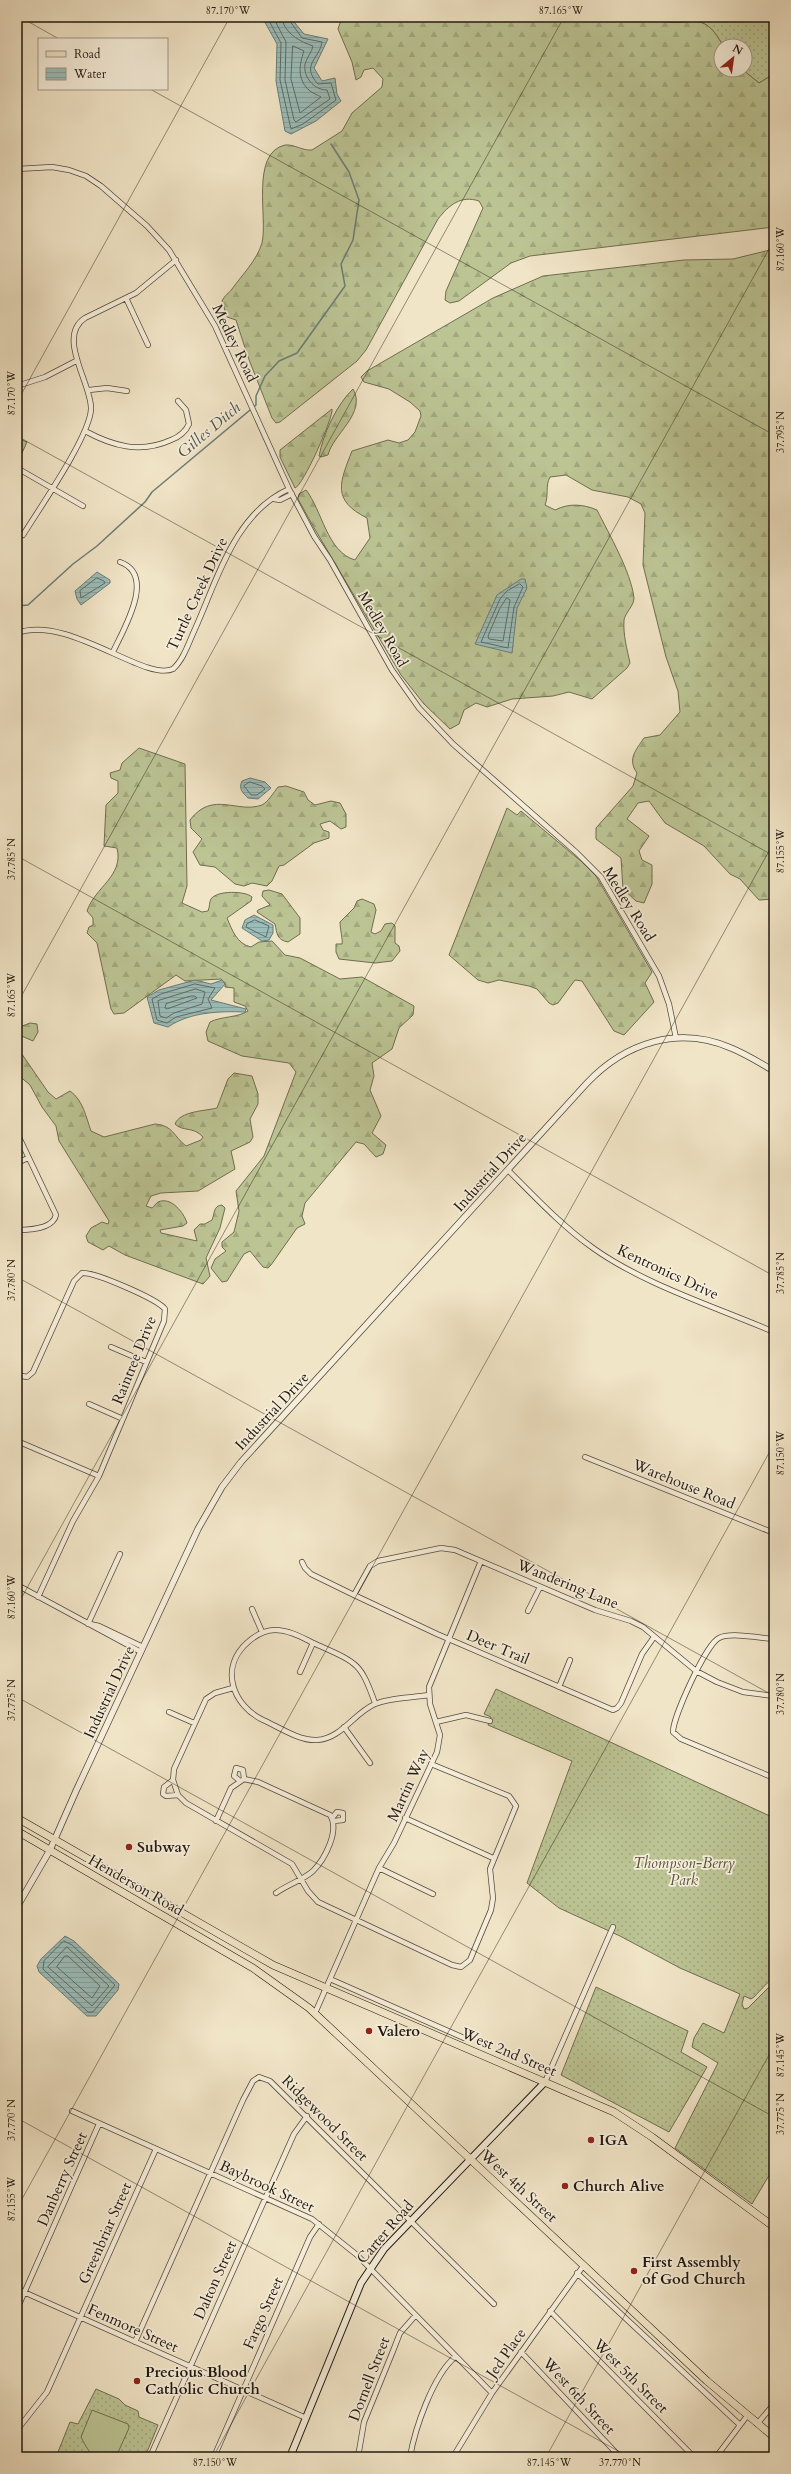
<svg xmlns="http://www.w3.org/2000/svg" width="791" height="2474" viewBox="0 0 791 2474" font-family="Cardo,serif">
<style>
.grass{fill:url(#grass-dots);stroke:#6e6e51}
.forest{fill:url(#forest-firs);stroke:#6e6e51}
.garden{fill:#bcc494;stroke:#6e6e51}
.water{fill:url(#water-rules);stroke:#6a7c76}
.lines{fill:none;stroke-linecap:round;stroke-linejoin:round}
.shore{stroke:#5e6b64;stroke-width:1}
.stream{stroke:#6a7c76;stroke-width:1.5}
.minor-casing{stroke:#544b3c;stroke-width:6}
.tertiary-casing{stroke:#544b3c;stroke-width:7}
.secondary-casing{stroke:#20180e;stroke-width:8}
.primary-casing{stroke:#20180e;stroke-width:8}
.minor{stroke:#f6eedb;stroke-width:4.5}
.tertiary{stroke:#f6eedb;stroke-width:5.5}
.secondary{stroke:#f6eedb;stroke-width:6}
.primary{stroke:#f1e5c7;stroke-width:7}
.ticks{fill:none;stroke:#20180e;stroke-width:1;stroke-opacity:0.45}
.poi-dot{fill:#8f2418;stroke:#f6eedb;stroke-width:1.5}
.labels{text-anchor:middle;dominant-baseline:central;stroke-width:3.5;stroke-linejoin:round;paint-order:stroke}
.street-label{font-size:15px;fill:#20180e;stroke:#f6eedb}
.poi-label{font-size:15px;font-weight:bold;fill:#20180e;stroke:#f6eedb;text-anchor:start}
.park-label{font-size:15px;font-style:italic;fill:#57543d;stroke:#f6eedb}
.water-label{font-size:16px;font-style:italic;fill:#4b524b;stroke:#f6eedb}
.neatline{fill:none;stroke:#20180e;stroke-width:1.5}
.ticks-label{font-size:10px;text-anchor:middle;fill:#20180e}
</style>
<defs>
<pattern id="grass-dots" width="8" height="8" patternUnits="userSpaceOnUse"><rect width="8" height="8" fill="#bcc494"/><path d="M2 2h.1M6 6h.1" fill="none" stroke="#a1a87e" stroke-width="1.8" stroke-linecap="round"/></pattern>
<pattern id="forest-firs" width="22" height="20" patternUnits="userSpaceOnUse"><rect width="22" height="20" fill="#bcc494"/><path d="M5 1l3.5 6h-7zM16 11l3.5 6h-7z" fill="#a1a87e"/></pattern>
<pattern id="water-rules" width="6" height="5" patternUnits="userSpaceOnUse"><rect width="6" height="5" fill="#9cbebb"/><path d="M0 2.5h6" fill="none" stroke="#86a3a0"/></pattern>
</defs>
<rect width="100%" height="100%" fill="#f1e5c7"/>
<filter id="stains"><feTurbulence type="fractalNoise" baseFrequency=".005" numOctaves="4"/><feColorMatrix values="0 0 0 0 .2 0 0 0 0 .09 0 0 0 0 .02 0 0 0 .5 -.17"/></filter>
<radialGradient id="worn" r=".72"><stop offset=".6" stop-color="#630" stop-opacity="0"/><stop offset="1" stop-color="#630" stop-opacity=".3"/></radialGradient>
<!-- grass -->
<path class="grass" d="M653,17H774V74L759,83L743,70H745V46H723C700,2 685,34 653,17Z
M17,438L27,442L17,464Z
M496,1689L774,1818V1976L754,1997L751,1999L744,1996L742,2004L744,2009L748,2008L774,1982V2167L752,2204L675,2148L718,2063L692,2047L694,2038L703,2023L724,2033L740,1994L680,1968L620,1936L559,1908L527,1883L572,1761L488,1725L491,1717L484,1714Z
M596,1987L688,2031L681,2052L707,2067L669,2132L561,2075Z
M96,2389L119,2399L125,2405L138,2411L139,2417L158,2425L145,2457H56L70,2422L78,2424Z"/>
<!-- forest -->
<path class="forest" d="M342,17H653C685,34 700,2 723,46H721V70H743L759,83L774,74V227L530,256L511,263L459,301L450,303L445,300L446,291L483,208L479,201C461,195 449,205 438,219L366,350L357,361L280,422L276,423L272,418L248,357L236,320L227,317L222,301C225,295 229,293 232,289C242,275 257,260 262,243C268,218 250,153 285,145C294,144 303,151 312,150L342,131L352,113L382,87L383,79L373,68L364,70L361,77L356,80L352,62L338,29Z
M774,249V899L759,900L740,879L730,874L704,846L665,823L649,801L638,803L627,819L649,836L639,851L642,860L652,865V884L644,903L636,901L623,889L621,858L596,839V828L633,786L637,773C627,759 636,750 644,738L660,735L680,712L678,691L666,657L643,565L645,513L641,504L628,497L592,490L566,475L550,477C545,486 549,495 545,505L555,510C569,503 583,504 597,510C609,534 631,572 634,598C634,606 625,613 624,620C623,635 627,649 630,663L627,668L592,699L569,692L553,696L512,699L487,707L476,703L464,710L459,724L450,729L424,704L401,675L313,526L298,499L299,494L306,490C322,510 327,552 355,560L370,538L367,518C331,500 340,482 352,451L388,440L399,443L408,440L415,432L421,416L420,411L410,402L389,389L364,382L361,377L367,371L493,298L543,276L684,260L733,259Z
M353,389C367,413 333,434 328,455L321,457L319,456C323,434 337,404 353,389Z
M332,409C334,416 303,486 295,488L280,457V450Z
M139,748L185,764L187,886L182,903L202,912L208,911C210,907 209,902 211,899C217,890 246,891 252,897L251,901L227,918C232,930 237,944 251,947L259,942L272,941L285,955L300,958L340,979L362,977L414,1006L413,1015L399,1028L392,1049L372,1063L374,1076L370,1090L381,1116L372,1133L386,1145L383,1154L376,1157L364,1144L356,1142L305,1203L302,1216L305,1224L297,1228L271,1265L268,1268L263,1267L250,1251L244,1254L227,1281L222,1282L211,1268L215,1259L226,1251L222,1247V1242L234,1232L239,1211L236,1191L264,1156L296,1072L289,1063L242,1056L208,1041L206,1032L210,1022C222,1016 237,1018 248,1011L245,1006L234,1002V988L225,987V983L221,979L185,981L176,975L124,1013L114,1014L111,1009L97,943L87,933L89,927L93,925V918L87,911C95,887 124,876 117,848L104,846L106,805L118,793V781L111,778L110,773L120,770L122,763Z
M286,786L304,792L308,800L315,805L331,801L340,803L346,814V827L341,829L330,821L320,824L323,830L329,832V838L314,843L284,865L279,866L272,881L267,886L252,883L244,886L235,884L215,867L200,865L193,852L202,839L191,828L190,820C213,790 237,814 262,805C268,802 274,792 278,787Z
M507,808L517,815L521,811L582,862L596,876L652,972L645,983L654,1002L624,1035L614,1031L582,981L575,980L558,1003L553,1005L549,1003L537,989L529,986L499,980L488,983L478,980L449,955Z
M269,890L282,894L300,918V934L288,942C277,940 277,934 275,924L257,912L258,910L270,905L262,896L263,891Z
M362,899L374,904L376,910L371,932L375,934L381,931L385,924L392,923L395,926V943L399,946L400,951L392,961L375,963L339,959L336,952V944H342C343,940 340,929 340,922L354,908L357,901Z
M30,1023L37,1024L38,1032L33,1041L17,1034V1028Z
M17,1047L48,1092L56,1099L70,1091C83,1100 86,1117 91,1131L104,1137L155,1124C173,1125 174,1137 186,1146L201,1140L203,1137C193,1126 183,1132 175,1124C180,1111 205,1111 217,1108L228,1079L234,1073L252,1076L258,1094V1104L250,1119L253,1137L250,1142L231,1151L235,1169L198,1191L161,1193L151,1196L146,1206L152,1208C154,1207 156,1203 158,1202C171,1196 184,1213 187,1223L183,1226L160,1230L161,1233L197,1241L194,1230L200,1224H205L212,1220C215,1213 213,1206 222,1205L225,1208L220,1228L206,1258L210,1276L203,1284L125,1255L109,1246L103,1250L88,1242L86,1236L91,1228L102,1222L108,1224L109,1221L59,1141L56,1126L42,1107L30,1085L17,1074Z"/>
<!-- garden -->
<path class="garden" d="M92,2410L128,2424L129,2428L116,2457C93,2457 91,2457 81,2437Z"/>
<!-- water -->
<path class="water" d="M262,17H290L304,34L328,39L314,68L322,81L335,78L337,94L341,101L316,121L291,134L285,131L276,81L277,44Z
M97,572L110,580V583L81,605L77,599L75,591Z
M521,579H525L527,588L517,608L512,653L475,644L497,595Z
M250,778L265,782L271,788L258,799L248,798C243,793 238,789 242,781Z
M254,915L273,925V933L269,940L262,941L242,928L245,920Z
M195,980L211,984L222,980L225,984L211,1000L246,1009L245,1012C219,1011 190,1012 168,1027L154,1023L147,997L159,990Z
M65,1936L74,1941L119,1984L118,1990L96,2016H87L39,1972L37,1966L41,1959Z"/>
<g class="lines">
<!-- shore -->
<path class="shore" d="M267,17L281,43L280,80L291,129L303,124L336,100L331,83L318,84C300,65 320,58 322,42L302,38L287,17
M273,17L286,42L285,80L294,120L296,122L330,99L327,90C314,90 303,77 305,64C307,57 312,52 313,46C301,42 283,33 282,17
M293,46L304,51C299,65 297,80 310,91C314,94 318,95 321,97L300,113L291,79Z
M97,578L104,581L105,583L81,598L80,591Z
M520,584L523,587L514,607L508,648L481,642L500,599L507,591Z
M507,598L510,600L503,641L489,639L488,636L500,608Z
M250,782L262,786L265,789L257,795H251L244,786Z
M255,920L269,926L266,937L246,927L247,924Z
M195,984L215,988L208,999L212,1008L176,1017L167,1023L157,1020L152,999L161,994Z
M196,989L205,992L202,1004L174,1013L166,1018L160,1016L158,1001Z
M191,996H195L197,998L167,1009L165,1008L166,1004Z
M64,1941L72,1945L115,1985L93,2012H88L43,1969L44,1961Z
M67,1947L109,1986L92,2006L48,1967Z
M65,1956H68L100,1986L92,1998L57,1967Z"/>
<!-- stream -->
<path class="stream" d="M17,606L28,605L73,564L97,546L145,502L152,492L256,405V396L265,376L279,361L297,353L345,286L341,264L353,240L359,200L349,172L331,144"/>
<defs>
<path id="minor" d="M17,169L52,167L69,170L86,176L101,186L147,226L169,250L215,326L289,489L314,536L330,560L392,670L419,708L453,744L577,853L601,877L659,976L669,1004L676,1038
M126,298L148,345
M17,333L18,386
M17,386L45,377L76,361
M89,390L107,388L127,391
M85,431C113,446 140,454 171,440C179,437 185,433 189,424L186,410L178,401
M17,468L83,506
M274,499L280,500L292,494
M23,535C39,509 90,436 91,409C92,384 56,337 85,318L136,293L176,260
M17,633C68,614 144,682 173,669C184,659 189,642 195,629C218,578 235,513 289,489
M113,652C123,630 157,575 120,562
M17,1133L56,1215C53,1229 29,1230 17,1230
M17,1163L28,1158
M508,1170C535,1197 562,1226 593,1248C643,1284 716,1307 774,1332
M111,1347L146,1362
M17,1375L27,1377L33,1372L74,1281L82,1273C95,1272 157,1299 165,1309L164,1321L99,1476L73,1521L38,1597
M89,1404L123,1419
M17,1441L99,1476
M585,1457L774,1533
M302,1562L305,1568L311,1574L354,1595L437,1634L613,1710L617,1708L621,1703L642,1654L654,1637
M17,1585L141,1652
M354,1595L370,1566L378,1561L441,1548L455,1550L595,1610L631,1621L643,1627L696,1671L717,1682L743,1692L774,1696
M252,1609L262,1632
M528,1611L540,1587
M88,1624L120,1554
M90,1624L99,1626L143,1647
M774,1639C760,1638 731,1632 719,1638C706,1644 673,1717 673,1732L681,1739L774,1778
M300,1672L313,1643
M559,1687L570,1660
M233,1688L215,1693L206,1699L174,1769L173,1780L178,1795L186,1803L292,1864L308,1891L318,1902L452,1965L461,1967L470,1960L491,1910L493,1898L490,1869L516,1806L509,1796L431,1764
M375,1703C361,1664 358,1663 320,1646C306,1640 291,1630 275,1630C264,1630 256,1635 248,1642C219,1667 232,1705 263,1720C279,1727 299,1741 317,1740C341,1739 354,1713 375,1704C391,1697 412,1698 429,1695
M169,1712L194,1723
M436,1722L466,1715L490,1721
M344,1727L370,1763
M173,1780L164,1787L163,1794L166,1796L178,1795
M240,1781L234,1776L236,1768L243,1770L244,1779
M332,1818L337,1812L343,1813V1820L334,1821
M405,1818L493,1858
M216,1821L231,1788L244,1779L258,1782L330,1815C340,1830 325,1859 313,1871C303,1880 287,1885 276,1893
M379,1868L433,1894
M330,1979L464,2038
M315,2013L379,1868L394,1843L437,1752L440,1735L430,1704L429,1687L481,1561
M545,2082L613,1927
M72,2111L312,2219L357,2255L492,2393
M577,2273L740,2425
M17,2289L306,2418
M17,2309L99,2124
M550,2311L694,2457
M135,2342L243,2100L253,2081L259,2077L270,2081L494,2304
M521,2352L620,2457
M757,2424L774,2404
M17,2430L47,2392L156,2149
M150,2457L294,2134L307,2116
M214,2457L310,2237L319,2224
M358,2457L364,2422L393,2351L400,2333L415,2316
M410,2457C415,2428 433,2376 455,2357
M453,2457L492,2393L584,2265
M716,2457L747,2416"/>
<path id="tertiary" d="M17,1907L50,1850L76,1791L198,1529L222,1487L241,1462L587,1083C625,1043 678,1025 731,1048C746,1054 760,1063 774,1071"/>
<path id="secondary" d="M290,2457L361,2283L384,2249L545,2082"/>
<path id="primary" d="M17,1818L273,1965L614,2112L652,2137L774,2227
M17,1831L253,1968L309,2008L707,2381L774,2437"/>
</defs>
<!-- minor casing -->
<use href="#minor" class="minor-casing"/>
<!-- tertiary casing -->
<use href="#tertiary" class="tertiary-casing"/>
<!-- secondary casing -->
<use href="#secondary" class="secondary-casing"/>
<!-- primary casing -->
<use href="#primary" class="primary-casing"/>
<!-- minor -->
<use href="#minor" class="minor"/>
<!-- tertiary -->
<use href="#tertiary" class="tertiary"/>
<!-- secondary -->
<use href="#secondary" class="secondary"/>
<!-- primary -->
<use href="#primary" class="primary"/>
</g>
<!-- ticks -->
<path class="ticks" d="M20,17L59,39M150,89L774,435M17,402L230,17M17,436L774,856M17,856L774,1276M17,1004L564,17M17,1277L774,1696M17,1606L774,240M17,1697L774,2117M17,2118L629,2457M17,2208L774,842M213,2457L774,1444M546,2457L774,2046"/>
<!-- markers -->
<g class="poi-dot">
<circle cx="129" cy="1847" r="4"/>
<circle cx="369" cy="2031" r="4"/>
<circle cx="591" cy="2140" r="4"/>
<circle cx="565" cy="2186" r="4"/>
<circle cx="634" cy="2271" r="4"/>
<circle cx="137" cy="2381" r="4"/>
</g>
<g class="labels">
<!-- street labels -->
<g class="street-label">
<text transform="translate(235 343) rotate(64)">Medley Road</text>
<text transform="translate(197 594) rotate(-65)">Turtle Creek Drive</text>
<text transform="translate(383 629) rotate(60)">Medley Road</text>
<text transform="translate(629 904) rotate(58)">Medley Road</text>
<text transform="translate(490 1172) rotate(-48)">Industrial Drive</text>
<text transform="translate(668 1272) rotate(25)">Kentronics Drive</text>
<text transform="translate(134 1360) rotate(-68)">Raintree Drive</text>
<text transform="translate(272 1411) rotate(-47)">Industrial Drive</text>
<text transform="translate(684 1484) rotate(22)">Warehouse Road</text>
<text transform="translate(568 1584) rotate(22)">Wandering Lane</text>
<text transform="translate(498 1647) rotate(23)">Deer Trail</text>
<text transform="translate(109 1692) rotate(-65)">Industrial Drive</text>
<text transform="translate(408 1785) rotate(-65)">Martin Way</text>
<text transform="translate(136 1885) rotate(30)">Henderson Road</text>
<text transform="translate(509 2052) rotate(23)">West 2nd Street</text>
<text transform="translate(325 2118) rotate(45)">Ridgewood Street</text>
<text transform="translate(62 2179) rotate(-66)">Danberry Street</text>
<text transform="translate(267 2186) rotate(25)">Baybrook Street</text>
<text transform="translate(519 2186) rotate(43)">West 4th Street</text>
<text transform="translate(385 2232) rotate(-49)">Carter Road</text>
<text transform="translate(105 2233) rotate(-66)">Greenbriar Street</text>
<text transform="translate(215 2280) rotate(-66)">Dalton Street</text>
<text transform="translate(263 2313) rotate(-66)">Fargo Street</text>
<text transform="translate(133 2328) rotate(24)">Fenmore Street</text>
<text transform="translate(506 2353) rotate(-55)">Jed Place</text>
<text transform="translate(631 2376) rotate(45)">West 5th Street</text>
<text transform="translate(369 2379) rotate(-69)">Dornell Street</text>
<text transform="translate(579 2396) rotate(47)">West 6th Street</text>
</g>
<!-- poi labels -->
<g class="poi-label">
<text x="137" y="1847">Subway</text>
<text x="377" y="2031">Valero</text>
<text x="599" y="2140">IGA</text>
<text x="573" y="2186">Church Alive</text>
<text x="642" y="2262">First Assembly<tspan x="642" dy="17">of God Church</tspan></text>
<text x="145" y="2372">Precious Blood<tspan x="145" dy="17">Catholic Church</tspan></text>
</g>
<!-- park labels -->
<g class="park-label">
<text x="684" y="1863">Thompson-Berry<tspan x="684" dy="17">Park</tspan></text>
</g>
<!-- water labels -->
<g class="water-label">
<text transform="translate(209 430) rotate(-40)">Gilles Ditch</text>
</g>
</g>
<!-- margin -->
<rect width="791" height="2474" fill="none" stroke="#f1e5c7" stroke-width="44"/>
<!-- legend -->
<rect x="38" y="38" width="130" height="52" fill="#f6eedb" stroke="#a09889"/>
<rect x="46" y="51" width="20" height="6" fill="#f1e5c7" stroke="#a09889"/>
<text x="74" y="58" font-size="12" fill="#20180e">Road</text>
<rect x="46" y="68" width="20" height="12" fill="url(#water-rules)" stroke="#a09889"/>
<text x="74" y="78" font-size="12" fill="#20180e">Water</text>
<!-- north arrow -->
<g transform="translate(733 58) rotate(29)"><circle r="19" fill="#f6eedb" stroke="#a09889"/>
<path d="M0-3L7 15L0 10L-7 15Z" fill="#8f2418"/>
<text y="-6" font-size="11" font-weight="bold" text-anchor="middle" fill="#20180e">N</text>
</g>
<rect x="22" y="22" width="747" height="2430" class="neatline"/>
<g class="ticks-label">
<text x="228" y="14">87.170°W</text>
<text x="561" y="14">87.165°W</text>
<text transform="translate(780 249) rotate(-90)" y="4">87.160°W</text>
<text transform="translate(11 393) rotate(-90)" y="4">87.170°W</text>
<text transform="translate(780 432) rotate(-90)" y="4">37.795°N</text>
<text transform="translate(780 851) rotate(-90)" y="4">87.155°W</text>
<text transform="translate(11 859) rotate(-90)" y="4">37.785°N</text>
<text transform="translate(11 995) rotate(-90)" y="4">87.165°W</text>
<text transform="translate(780 1273) rotate(-90)" y="4">37.785°N</text>
<text transform="translate(11 1280) rotate(-90)" y="4">37.780°N</text>
<text transform="translate(780 1453) rotate(-90)" y="4">87.150°W</text>
<text transform="translate(11 1597) rotate(-90)" y="4">87.160°W</text>
<text transform="translate(780 1694) rotate(-90)" y="4">37.780°N</text>
<text transform="translate(11 1700) rotate(-90)" y="4">37.775°N</text>
<text transform="translate(780 2055) rotate(-90)" y="4">87.145°W</text>
<text transform="translate(780 2114) rotate(-90)" y="4">37.775°N</text>
<text transform="translate(11 2120) rotate(-90)" y="4">37.770°N</text>
<text transform="translate(11 2199) rotate(-90)" y="4">87.155°W</text>
<text x="215" y="2466">87.150°W</text>
<text x="549" y="2466">87.145°W</text>
<text x="620" y="2466">37.770°N</text>
</g>
<rect width="100%" height="100%" filter="url(#stains)"/>
<rect width="100%" height="100%" fill="url(#worn)"/>
</svg>
